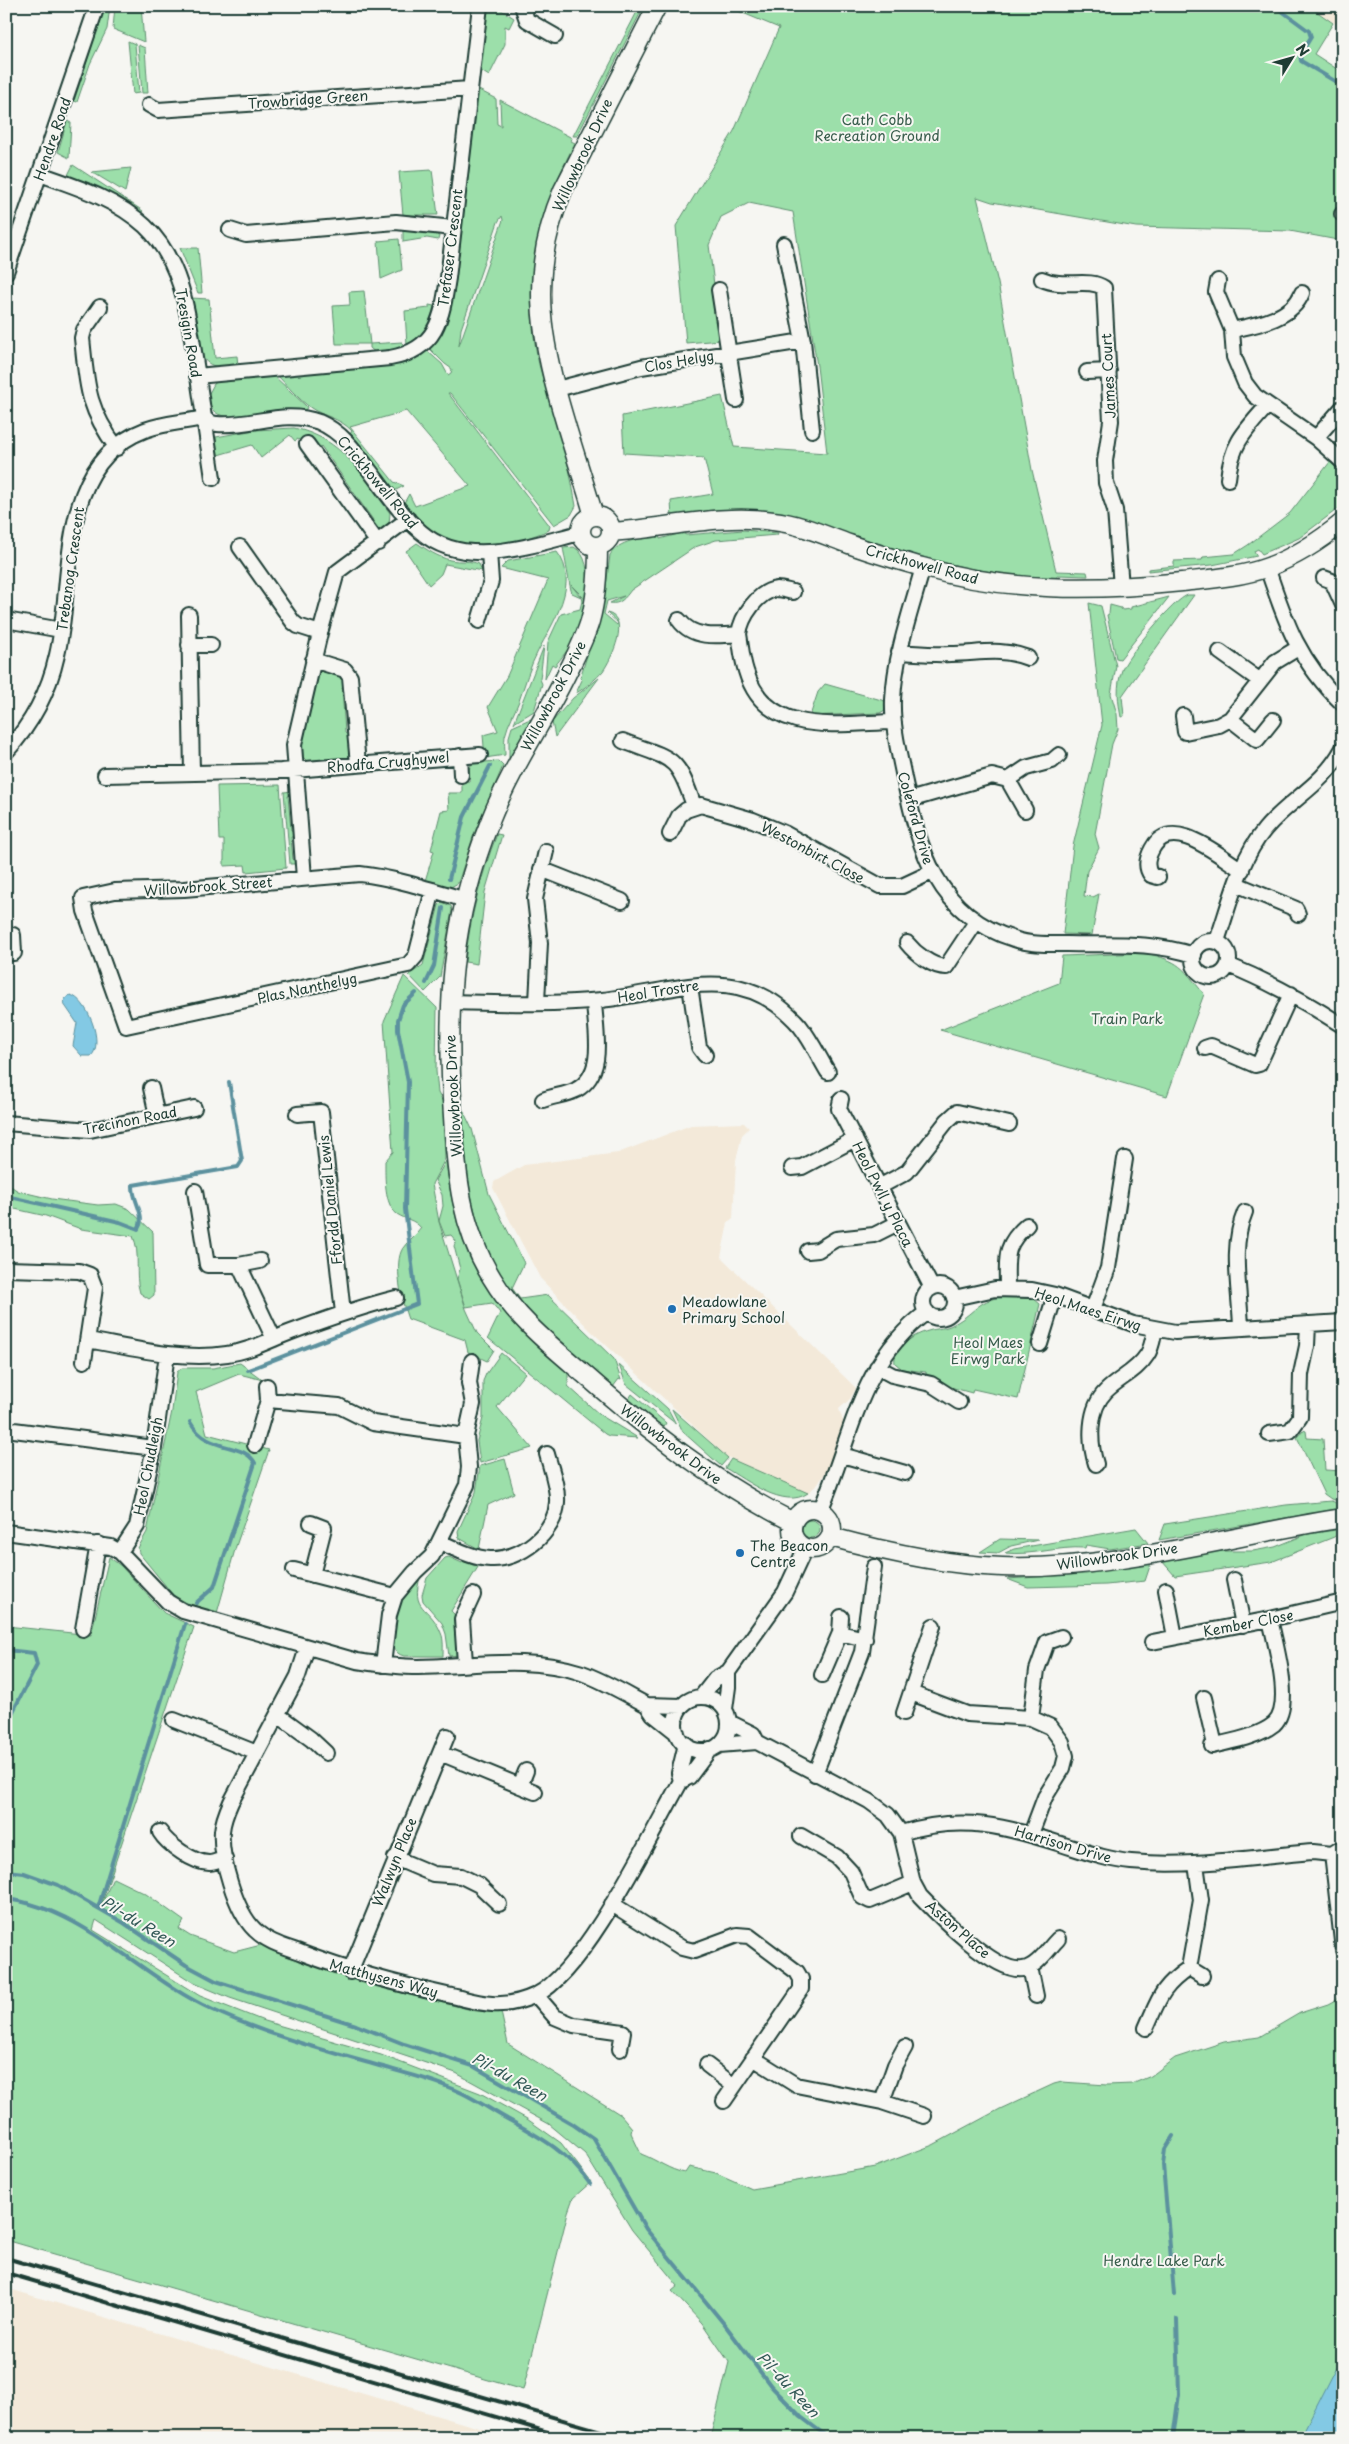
<svg xmlns="http://www.w3.org/2000/svg" width="1349" height="2444" viewBox="0 0 1349 2444" font-family="'Playpen Sans',sans-serif">
<style>
.built{fill:#f3e9d9}
.green{fill:#9cdfaa;stroke:#5e8e6f;fill-rule:evenodd}
.water{fill:#83c9e4;stroke:#5b919e}
.lines{fill:none;stroke-linecap:round;stroke-linejoin:round}
.stream{stroke:#5b919e;stroke-width:4}
.minor-casing{stroke:#1f3d34;stroke-width:18}
.tertiary-casing{stroke:#1f3d34;stroke-width:21}
.minor{stroke:#f6f6f2;stroke-width:14}
.tertiary{stroke:#f6f6f2;stroke-width:18}
.rail{stroke:#1f3d34;stroke-width:4}
.poi-dot{fill:#1f6fb2;stroke:#f6f6f2;stroke-width:2}
.labels{text-anchor:middle;dominant-baseline:central;stroke-width:4;stroke-linejoin:round;paint-order:stroke}
.street-label{font-size:14px;fill:#1f3d34;stroke:#f6f6f2}
.park-label{font-size:14px;fill:#385d4c;stroke:#f6f6f2}
.poi-label{font-size:14px;fill:#1f3d34;stroke:#f6f6f2;text-anchor:start}
.water-label{font-size:15px;font-style:italic;fill:#335957;stroke:#f6f6f2}
</style>
<rect width="100%" height="100%" fill="#f6f6f2"/>
<filter id="ink" filterUnits="userSpaceOnUse"><feTurbulence type="fractalNoise" baseFrequency=".02" numOctaves="2"/><feDisplacementMap in="SourceGraphic" scale="10" xChannelSelector="R" yChannelSelector="G"/><feConvolveMatrix kernelMatrix="1 2 1 2 8 2 1 2 1" color-interpolation-filters="sRGB"/></filter>
<g filter="url(#ink)">
<!-- built -->
<path class="built" d="M1309,6H1343V29Z
M744,1123L749,1128L742,1135L736,1160L733,1219L728,1223L721,1257L856,1388L850,1399L839,1409L844,1424L827,1470L818,1484L808,1493L727,1457L590,1330L540,1278L493,1188L494,1182L524,1165L618,1153L691,1125Z
M6,2288L252,2361L513,2438H6Z"/>
<!-- green -->
<path class="green" d="M105,6H110L107,29L90,64L77,102L74,101Z
M115,6H141L144,42L113,29Z
M486,6H495L514,18L509,28L505,26V44L489,76L478,69Z
M640,6H644L577,136H573Z
M726,6H1309L1333,23L1314,54L1343,73V241L1290,231L1136,227L992,202L977,197L998,283L1032,470L1056,571L1087,572L1088,576L1057,575V578L1018,576L967,568L914,555L825,526L672,519L671,501L713,494L704,458L624,453L622,416L722,396L734,447L827,453L817,366L793,212L749,203L721,217L709,245L721,340L686,343L676,226L734,131L779,28Z
M128,41L135,44L139,93L133,94Z
M138,45L145,48L148,93H142Z
M475,88L496,99L497,124L501,126L500,100L572,138L571,141L575,143C539,212 522,277 537,355C542,382 554,409 561,435C567,458 572,482 576,506L571,515L554,525L450,393H448L550,526L549,530C515,544 472,554 437,535C424,528 414,514 404,503L409,494L415,506L470,486L406,411L350,427L394,482L404,486L394,491L350,434L352,431C339,417 324,417 311,408C298,399 287,385 276,374L394,364L406,362L426,350L442,364L448,375L451,373L452,369L445,364L428,347L442,324ZM502,216L503,220L459,346L461,329L498,222Z
M67,121L71,123L69,158L58,152Z
M73,165L143,211L140,214L118,197L70,177L68,175Z
M131,168L125,192L92,172Z
M432,170L438,215H403L399,172Z
M405,228L434,233L439,236L438,240L427,238L403,242V230Z
M399,239L402,270L381,279L378,241Z
M180,248H198L202,293H198Z
M364,291L370,344L402,342L404,350L377,354L370,348V344H336L333,306L350,305L349,292Z
M191,298L209,299L215,358L237,356L238,366C223,367 210,370 201,355Z
M429,305L434,306C430,323 423,336 407,345L405,311L429,308Z
M272,374L307,407L305,411C294,409 282,409 270,411C248,413 209,429 208,395L214,384L222,378Z
M294,428C344,439 361,475 390,513L389,524L380,531H375L370,523L373,520L321,446L317,449L302,444L298,439L295,441L290,435L261,458L252,445L218,455L216,437L255,430Z
M1330,462L1343,475V505L1299,538L1262,554L1258,549L1254,551L1257,556L1212,565L1148,571V569L1174,566V561L1202,560L1203,557L1234,554L1248,545L1290,513Z
M743,530L778,533L777,535L716,540L695,547L631,590C625,598 620,605 610,603L624,596L607,601L604,614L617,625L618,623L607,613C631,618 612,658 603,671C597,678 584,689 576,693L582,680L580,678L604,602L610,555C619,540 641,539 657,535H659L660,539L682,533L686,535Z
M417,543C427,550 438,557 450,560C460,562 470,560 479,564L482,571L445,564L441,574L429,585L406,551Z
M574,547C599,561 584,620 573,641C569,649 561,658 555,666L552,664L545,679L548,642L561,614L580,609L583,597L571,585L581,597L572,593C570,590 564,551 563,548Z
M557,552C581,582 552,624 538,651C530,666 525,684 519,701C515,712 508,723 505,736C504,742 505,749 505,755L485,758L483,735L498,731L488,707L507,676L548,580L501,568L508,561Z
M1188,595H1194L1122,696L1124,716L1121,717C1118,701 1116,686 1122,670C1127,656 1175,598 1188,595Z
M1169,597L1120,659L1116,658L1107,615L1109,614L1110,605L1121,608L1122,610L1131,609V607Z
M1089,603L1101,606L1116,666L1111,694L1117,714L1118,729L1112,744L1095,834L1099,848L1087,871L1084,896L1093,897L1099,894L1092,935L1063,934L1073,846L1102,725Z
M544,646L540,679L542,684L534,711L514,723Z
M323,669L344,676L346,684L342,688L345,733L351,737L352,753L348,758L307,761L303,757L302,739L318,674Z
M599,678L555,737L552,722L573,698Z
M825,684L885,701V710L880,713L810,716L818,692Z
M530,719L534,721L509,762V737L512,727Z
M498,761L503,766L474,834L458,883L451,887L425,881L434,851L431,850L441,811L449,810L448,793H462V784L464,781H470L469,769L472,763Z
M280,785L286,868L246,872L245,865L224,866V840H219L217,786Z
M292,791V795L288,796L291,830H295L296,837H291L293,860H298V864H290L284,792Z
M497,834L502,835L485,892L477,964L465,962C470,918 481,875 497,834Z
M442,902L451,906L452,910L440,977L425,992L409,975L423,965L439,905Z
M1145,953C1180,961 1182,967 1204,994L1167,1096L940,1030L1059,983L1062,956Z
M404,976L437,1008L436,1071L438,1093L443,1102L445,1159L432,1184L439,1222L466,1309L477,1333L494,1350L487,1361L468,1352L465,1340L408,1319C402,1304 393,1262 403,1248C408,1240 416,1236 421,1228C414,1219 406,1220 397,1214C384,1205 385,1176 385,1161L393,1152L384,1021Z
M462,1108L472,1129L489,1194L524,1263L512,1288L520,1299L548,1295L614,1359L621,1380L619,1379L613,1387L565,1349V1344C479,1276 468,1211 462,1108Z
M446,1161C457,1254 482,1298 552,1360L556,1359L568,1370V1386L600,1415L638,1438L609,1436L605,1434L488,1338L500,1313L492,1303L466,1307L457,1279L460,1269L454,1246L456,1241L451,1235L445,1236L439,1221L443,1206L442,1195L435,1180Z
M6,1183L18,1191L52,1199L98,1205L116,1204L129,1209L153,1232L154,1295L149,1299L140,1293C134,1274 141,1254 133,1236L81,1229L46,1216L6,1207Z
M1008,1296L1034,1299L1040,1304L1018,1399L973,1389L972,1393L950,1387L926,1375V1372L902,1369L895,1363C892,1348 915,1334 928,1331C937,1328 946,1329 954,1324C978,1311 977,1299 1008,1296Z
M501,1353L525,1373L497,1407L532,1448L480,1463L477,1441L483,1418V1381L486,1374Z
M240,1363L263,1380L239,1374L196,1392L207,1434L269,1450L236,1546L217,1613L184,1602L174,1596L139,1553L138,1548L147,1532L151,1512L172,1411L177,1372L182,1368H213Z
M619,1365L668,1409L676,1424L626,1384Z
M632,1394L666,1423L663,1428L629,1399Z
M672,1409L728,1458L721,1466L683,1432Z
M1303,1430L1306,1431L1307,1438L1323,1439L1325,1470L1343,1471V1502L1331,1499L1324,1494L1297,1437Z
M505,1459L514,1493L488,1505L479,1549L459,1538L458,1531L476,1492L480,1466Z
M731,1459L808,1493C784,1510 746,1480 725,1468Z
M1331,1501L1343,1505V1508L1159,1540L1165,1524L1286,1505Z
M802 1529a9 9 0 1 1 18 0a9 9 0 1 1-18 0Z
M1136,1528L1148,1543L1110,1549L1086,1545L1085,1548C1058,1546 1032,1556 1005,1553L1014,1549Z
M1343,1529V1531L1334,1537L1271,1562L1175,1576L1162,1561L1219,1551H1253L1275,1547L1307,1534Z
M1000,1539L1038,1540L1011,1546L998,1553L980,1552Z
M109,1557L121,1566L164,1613L194,1627L100,1908L113,1878L146,1894L184,1921L179,1929L190,1936L234,1952L261,1945L366,1984L476,2011L501,2012L508,2044L621,2115L632,2128L631,2133L641,2154C657,2160 669,2170 685,2173L689,2167L716,2173L752,2189L875,2167L933,2145L1000,2109L1054,2084L1062,2082L1107,2085L1132,2084L1151,2076L1175,2058L1224,2042L1259,2037L1300,2013L1328,2004L1337,1999L1343,1988V2438H710L729,2362L702,2323L672,2291L678,2286L632,2230L585,2154L549,2124L456,2073L230,1998L194,1983L96,1920L93,1930L200,1996L264,2021L381,2055L480,2093L527,2119L561,2143L591,2182L573,2198L568,2212L523,2390L6,2240V1626L91,1635Z
M449,1557L462,1563L463,1561L478,1567L451,1611C462,1620 459,1641 460,1655L449,1656L446,1634L442,1623L423,1601L422,1595L427,1578L445,1558Z
M1151,1563L1145,1581L1106,1585L1028,1587L1007,1579L1086,1574Z
M421,1574C409,1613 430,1604 441,1633C444,1639 443,1649 443,1656H404C381,1651 397,1606 405,1592C409,1586 416,1580 421,1574Z"/>
<!-- water -->
<path class="water" d="M70,995C87,998 105,1044 91,1056H82L73,1046L77,1023L64,1004L65,999Z
M1343,2354V2438H1300Z"/>
<g class="lines">
<!-- stream -->
<path class="stream" d="M1275,6L1309,31L1311,37L1300,55L1301,61L1343,86
M449,879L464,817L490,766
M426,983L434,966L443,908
M6,1196L120,1222L138,1229C147,1215 132,1201 133,1185L238,1167L242,1161L229,1082
M248,1370L417,1304L405,1209L408,1082L398,1030V1020L403,1005L416,993
M190,1422C208,1454 243,1441 255,1463L214,1587L196,1603
M6,1650L34,1653L37,1665L6,1725
M6,1871L24,1873L58,1885L124,1923L186,1965L216,1981L356,2025L404,2044L473,2066L571,2123L594,2139L646,2229L725,2325L771,2386L801,2417L829,2438
M6,1899C83,1908 143,1978 211,2009C264,2034 320,2049 376,2065C404,2073 435,2080 462,2093C479,2101 495,2113 511,2121C542,2138 570,2154 590,2184
M98,1908L185,1624
M1173,2136L1165,2149L1163,2165L1174,2294
M1173,2438L1179,2394L1177,2319"/>
<defs>
<path id="minor" d="M522,6L527,20L555,36
M149,105L158,110L470,89
M40,174C77,187 116,199 145,226C186,265 189,324 198,377C203,411 208,445 213,478
M1342,214H1343
M230,230L246,235L396,222L453,228
M784,244L803,341L812,430
M6,272L97,6
M1042,279C1064,289 1088,277 1104,288L1111,421L1105,461L1106,483L1115,510L1121,587
M1218,281L1216,292L1232,330L1234,357L1245,383L1255,396L1316,438L1343,462
M719,290L736,400
M100,307L84,330L82,338C87,386 87,408 117,448
M1232,330C1256,325 1292,319 1302,293
M1087,372L1109,371
M197,376L390,358C437,350 442,318 448,278L480,6
M557,389L641,367L803,341
M204,418C208,421 212,424 217,424C252,427 283,409 319,422C342,432 356,452 370,471C386,492 401,515 421,532C465,570 531,545 580,533
M1316,438L1343,407
M307,444L378,543
M1228,479C1231,444 1245,431 1267,406
M240,547L293,622L298,626L320,633L337,572L408,519
M923,567C911,611 895,654 893,700C892,726 899,753 904,778C919,850 937,915 1014,939C1031,945 1049,944 1067,944C1113,945 1149,941 1194,955
M1267,567C1286,624 1299,662 1343,704
M1324,578L1332,581L1343,605
M793,592C788,591 782,589 777,589C758,591 741,617 739,634C741,646 742,659 746,671C766,739 841,723 894,722
M189,615L192,772
M6,620L61,630
M679,620C693,639 717,636 739,634
M479,621L491,581L489,552
M189,645H211
M899,652C916,653 933,655 950,654C978,654 1000,647 1028,658
M1220,652L1259,680
M313,660L345,670L350,677L358,764
M1183,716L1185,732L1219,725L1230,719L1275,662L1298,648
M1230,719L1257,740L1273,720
M623,741C671,760 676,752 694,806
M6,752C31,725 49,691 57,655C75,580 55,464 145,430C164,423 185,422 204,418
M460,756L461,775
M105,775L281,771L480,755
M1008,780L1025,810
M909,800L992,776L1008,780L1026,768L1052,761L1059,755
M670,834L679,816L686,810L701,805L753,820L784,833L880,886H902L932,872
M541,869L622,901
M1158,877L1151,875C1145,867 1147,858 1152,849C1171,813 1219,856 1242,870
M304,878L294,745L320,633
M1236,884L1296,909L1298,914
M433,890L416,956L408,965L126,1026L85,911L83,898L115,891L184,889L360,874C396,878 432,890 466,900
M1217,941C1230,904 1239,860 1265,829C1291,798 1322,787 1343,748
M1193 959a18 18 0 1 1 36 0a18 18 0 1 1-36 0Z
M907,943C915,953 932,967 946,967L976,922
M6,953H14L13,935
M1228,965C1270,982 1306,1002 1343,1026
M690,986L699,1047L705,1055
M450,1002C500,1003 551,1005 602,1000C676,992 741,958 800,1026C811,1040 819,1057 828,1072
M537,1002L540,943L535,899L546,851
M1205,1048L1211,1046L1255,1065L1259,1064L1291,994
M151,1088L157,1116
M841,1099L839,1109L932,1288
M543,1100C553,1096 566,1095 576,1090C607,1073 595,1030 594,1001
M297,1114L321,1112L343,1313
M6,1123L90,1130L194,1108
M792,1168L802,1167L855,1139
M879,1187L907,1172L947,1121L957,1112L1009,1124
M195,1191L207,1265H239L260,1261
M808,1251L818,1250L836,1239L874,1235L898,1223
M239,1265L274,1339
M6,1269L79,1271L90,1275L95,1288L84,1361
M923 1302a16 16 0 1 1 32 0a16 16 0 1 1-32 0Z
M1007,1288C1007,1258 1003,1246 1027,1225
M954,1298L995,1289L1032,1290L1055,1295L1133,1324L1175,1332L1343,1322
M1093,1309L1108,1268L1125,1159
M1241,1328C1240,1290 1230,1247 1245,1212
M88,1340C133,1348 181,1361 227,1354C250,1351 270,1340 291,1332C326,1319 360,1307 396,1298
M1040,1344L1055,1295
M877,1367L892,1375L931,1384L959,1402
M268,1400L339,1406L373,1423L466,1436
M6,1429L154,1448
M1269,1434L1290,1431L1300,1417L1301,1374L1307,1346L1308,1324
M255,1445L268,1400L267,1386
M842,1455L905,1473
M1096,1464C1089,1442 1088,1409 1106,1391C1119,1378 1137,1371 1147,1355C1152,1348 1153,1338 1155,1329
M820,1511C852,1438 859,1362 927,1312
M311,1523L324,1528L312,1575
M6,1532L111,1547L120,1552L168,1602L183,1611L357,1661C377,1664 397,1667 418,1667C472,1666 529,1655 582,1673C604,1681 626,1694 647,1705L653,1714L677,1733
M440,1542C456,1549 472,1558 490,1559C519,1561 556,1533 557,1502C558,1487 551,1469 547,1454
M120,1552L137,1526L154,1448L167,1354
M294,1570L395,1596
M1234,1580L1243,1625
M1166,1590L1175,1637
M83,1629L98,1544
M840,1633L865,1639
M1152,1642L1270,1619L1343,1602
M307,1648L298,1676L231,1802C227,1811 223,1820 222,1831C220,1857 235,1911 255,1930C267,1942 286,1947 302,1953C349,1971 397,1984 447,1995C462,1998 477,2003 492,2004C506,2005 523,2001 536,1995C585,1971 652,1832 681,1781L689,1777L710,1749
M465,1663L462,1619L473,1595
M383,1665L389,1615L395,1596L415,1572L432,1556L467,1485L469,1467L466,1436L473,1404L469,1383L472,1361
M822,1675L840,1633L841,1617
M911,1693L967,1714L1031,1718L1051,1727L1062,1742L1066,1756L1063,1768L1045,1797L1031,1834
M701,1697L715,1679L728,1672L785,1592L805,1549
M675 1724a27 27 0 1 1 54 0a27 27 0 1 1-54 0Z
M1204,1698L1215,1745
M647,1705L682,1706
M725,1709L728,1687V1672
M904,1713L933,1626
M278,1715L311,1739L326,1753
M1031,1718L1037,1670L1047,1642L1061,1637
M174,1720L257,1753
M729,1722L753,1734L757,1742L869,1801L888,1815L901,1833L913,1883L920,1896C938,1915 996,1974 1023,1969C1037,1967 1048,1949 1058,1939
M719,1745L757,1742
M1212,1746C1232,1741 1258,1737 1274,1724C1294,1706 1275,1644 1270,1619
M440,1753L535,1792
M815,1774L862,1652L874,1567
M681,1781L679,1773L686,1744
M520,1786L526,1771
M160,1832C168,1845 194,1863 209,1863C214,1863 220,1860 225,1859
M901,1833C962,1814 1005,1826 1064,1845C1086,1852 1108,1860 1131,1862C1192,1868 1252,1857 1313,1852L1332,1854
M801,1836L837,1857L851,1872L862,1897L870,1901L913,1883
M1332,1854L1343,1950
M1332,1854L1343,1847
M395,1858L433,1874L461,1876L479,1885L499,1904
M1196,1864L1201,1900L1189,1968L1202,1976
M612,1904L682,1948L694,1951L737,1935L749,1936L797,1972L801,1979V1989L724,2101
M1030,1967L1036,1996
M350,1972L447,1736
M536,1995L555,2017L574,2025L623,2032L620,2049
M1146,2028C1159,1999 1161,1987 1189,1968
M753,2058L796,2085L882,2102L924,2116
M707,2065L734,2086
M882,2102L895,2065L905,2047"/>
<path id="tertiary" d="M581 531a15 15 0 1 1 30 0a15 15 0 1 1-30 0Z
M594,516C575,449 541,363 541,294C541,258 549,223 563,190L657,6
M611,532C664,529 720,513 773,521C800,524 824,535 849,544C873,553 898,560 922,567C1007,592 1094,591 1182,582C1210,579 1241,577 1268,567C1295,557 1320,541 1343,522
M598,546C598,572 597,596 590,621C585,638 577,653 569,669C545,720 512,766 491,819C450,921 446,1008 453,1116C456,1174 461,1228 492,1278C515,1317 550,1345 584,1374C649,1431 715,1483 793,1522
M792 1529a20 20 0 1 1 40 0a20 20 0 1 1-40 0Z
M831,1537C886,1552 945,1565 1002,1567C1113,1571 1233,1535 1343,1518"/>
</defs>
<!-- minor casing -->
<use href="#minor" class="minor-casing"/>
<!-- tertiary casing -->
<use href="#tertiary" class="tertiary-casing"/>
<!-- minor -->
<use href="#minor" class="minor"/>
<!-- tertiary -->
<use href="#tertiary" class="tertiary"/>
<!-- rail -->
<path class="rail" d="M6,2258L625,2438
M6,2273L568,2438"/>
</g>
</g>
<!-- markers -->
<g class="poi-dot">
<circle cx="672" cy="1309" r="5"/>
<circle cx="740" cy="1553" r="5"/>
</g>
<g class="labels">
<!-- street labels -->
<g class="street-label">
<text transform="translate(308 99) rotate(-4)">Trowbridge Green</text>
<text transform="translate(52 139) rotate(-71)">Hendre Road</text>
<text transform="translate(582 155) rotate(-65)">Willowbrook Drive</text>
<text transform="translate(450 248) rotate(-83)">Trefaser Crescent</text>
<text transform="translate(189 333) rotate(80)">Tresigin Road</text>
<text transform="translate(679 361) rotate(-10)">Clos Helyg</text>
<text transform="translate(1108 376) rotate(-93)">James Court</text>
<text transform="translate(378 482) rotate(50)">Crickhowell Road</text>
<text transform="translate(922 564) rotate(15)">Crickhowell Road</text>
<text transform="translate(70 569) rotate(-82)">Trebanog Crescent</text>
<text transform="translate(553 696) rotate(-62)">Willowbrook Drive</text>
<text transform="translate(388 762) rotate(-5)">Rhodfa Crughywel</text>
<text transform="translate(916 818) rotate(74)">Coleford Drive</text>
<text transform="translate(813 852) rotate(28)">Westonbirt Close</text>
<text transform="translate(208 886) rotate(-4)">Willowbrook Street</text>
<text transform="translate(307 988) rotate(-12)">Plas Nanthelyg</text>
<text transform="translate(658 991) rotate(-9)">Heol Trostre</text>
<text transform="translate(453 1096) rotate(-93)">Willowbrook Drive</text>
<text transform="translate(130 1120) rotate(-11)">Trecinon Road</text>
<text transform="translate(883 1194) rotate(63)">Heol Pwll y Placa</text>
<text transform="translate(330 1200) rotate(-96)">Ffordd Daniel Lewis</text>
<text transform="translate(1088 1309) rotate(18)">Heol Maes Eirwg</text>
<text transform="translate(671 1444) rotate(37)">Willowbrook Drive</text>
<text transform="translate(148 1466) rotate(-79)">Heol Chudleigh</text>
<text transform="translate(1117 1556) rotate(-8)">Willowbrook Drive</text>
<text transform="translate(1248 1623) rotate(-11)">Kember Close</text>
<text transform="translate(1063 1844) rotate(16)">Harrison Drive</text>
<text transform="translate(394 1862) rotate(-68)">Walwyn Place</text>
<text transform="translate(958 1929) rotate(41)">Aston Place</text>
<text transform="translate(384 1978) rotate(15)">Matthysens Way</text>
</g>
<!-- park labels -->
<g class="park-label">
<text x="877" y="119">Cath Cobb<tspan x="877" dy="16">Recreation Ground</tspan></text>
<text x="1127" y="1018">Train Park</text>
<text x="988" y="1342">Heol Maes<tspan x="988" dy="16">Eirwg Park</tspan></text>
<text x="1164" y="2260">Hendre Lake Park</text>
</g>
<!-- poi labels -->
<g class="poi-label">
<text x="682" y="1301">Meadowlane<tspan x="682" dy="16">Primary School</tspan></text>
<text x="750" y="1545">The Beacon<tspan x="750" dy="16">Centre</tspan></text>
</g>
<!-- water labels -->
<g class="water-label">
<text transform="translate(139 1921) rotate(31)">Pil-du Reen</text>
<text transform="translate(510 2076) rotate(29)">Pil-du Reen</text>
<text transform="translate(789 2384) rotate(47)">Pil-du Reen</text>
</g>
</g>
<!-- margin -->
<rect width="1349" height="2444" fill="none" stroke="#f6f6f2" stroke-width="25"/>
<rect x="12" y="12" width="1324" height="2419" fill="none" stroke="#1f3d34" stroke-width="2" filter="url(#ink)"/>
<!-- north arrow -->
<g transform="translate(1292 58) rotate(53)" stroke="#f6f6f2" stroke-width="4" paint-order="stroke">
<path d="M0-4L9 19L0 12L-9 19Z" fill="#1f3d34"/>
<text y="-8" font-size="14" font-weight="bold" text-anchor="middle" fill="#1f3d34">N</text>
</g>
</svg>
